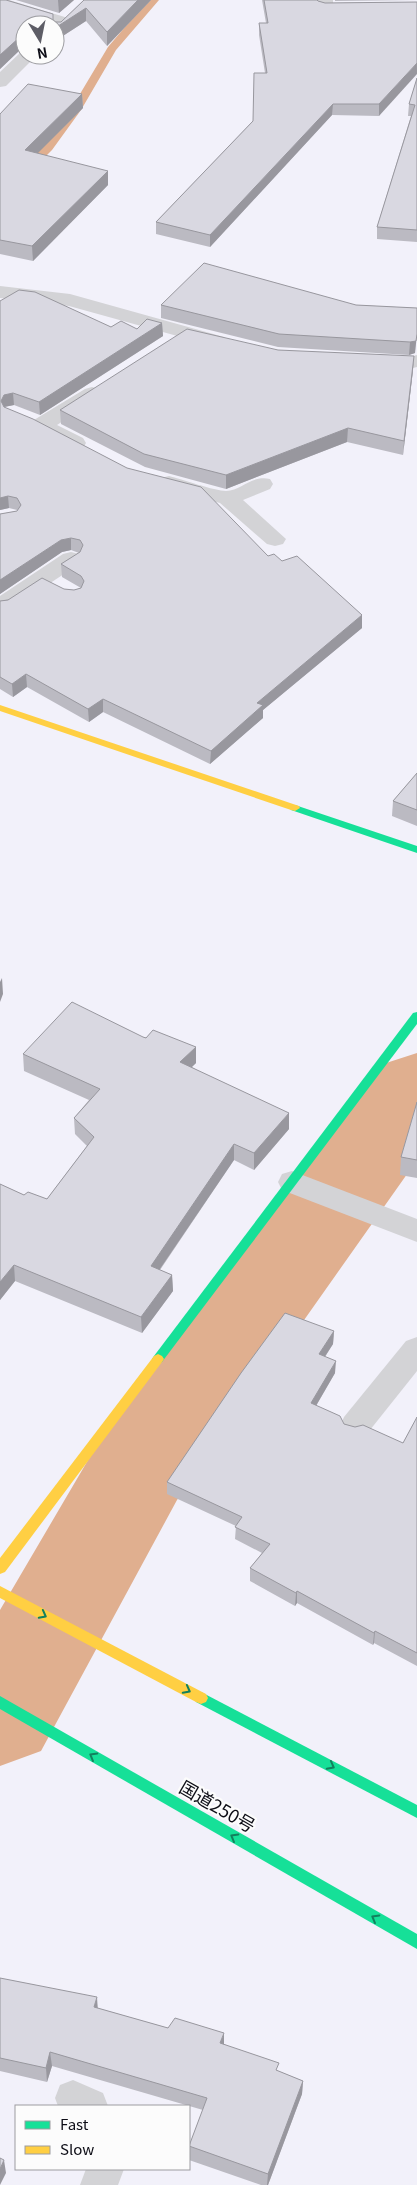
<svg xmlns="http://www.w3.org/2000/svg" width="417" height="2185" viewBox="0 0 417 2185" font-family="Georgia,'Noto Sans JP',serif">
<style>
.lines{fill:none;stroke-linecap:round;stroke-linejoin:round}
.stream{fill:#e0af8f;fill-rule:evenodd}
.river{fill:#e0af8f;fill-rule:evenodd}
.street{fill:#d3d3d6;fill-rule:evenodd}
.fast{fill:#16e098;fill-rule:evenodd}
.slow{fill:#ffcf43;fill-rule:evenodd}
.wall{fill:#bbbac2}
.shaded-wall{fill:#98979e}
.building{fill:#d9d8e1;stroke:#98979e}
.oneway{stroke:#12815e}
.labels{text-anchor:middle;stroke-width:4.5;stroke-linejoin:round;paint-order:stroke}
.near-street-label{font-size:18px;fill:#0d0d16;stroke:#fcfcfc}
</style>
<rect width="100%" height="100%" fill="#f2f1fa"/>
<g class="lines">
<!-- stream -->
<polygon class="stream" points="148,0 159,0 116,50 81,110 52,150 4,198 0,199 0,190 44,146 71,109 108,47"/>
<!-- river -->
<polygon class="river" points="417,1053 417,1160 177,1500 41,1751 0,1766 0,1610 101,1438 383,1064"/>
<!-- street -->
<g class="street">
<polygon points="0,0 9,0 68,18 71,22 68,26 62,27 0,9"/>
<polygon points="315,0 333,0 333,3 417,2 417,12 325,13 319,12"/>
<polygon points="25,50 25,55 37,55 6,86 0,87 0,72 22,51"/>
<polygon points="0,286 70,294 224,337 227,341 224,345 217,347 69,306 0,298"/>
<polygon points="376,355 409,357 417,355 417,367 409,369 369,365 366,361 369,357"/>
<path d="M92,387L99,389L103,393L99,397L57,425L83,438L86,443L83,448C66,452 49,437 34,430L31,425L34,420L85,389Z"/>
<path d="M169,476C181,479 215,491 226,491C242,490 251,475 270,479L273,484L270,489L243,500L286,539L283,544L275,546L267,544L220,503L161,488L158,483L161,478Z"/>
<polygon points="71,552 79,554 82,559 79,564 8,611 0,613 0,596 63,554"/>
<polygon points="292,1171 417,1219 417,1242 282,1190 278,1182 282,1174"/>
<polygon points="417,1337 417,1371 366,1435 355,1438 344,1435 340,1426 344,1417 406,1341"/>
<polygon points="73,2080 103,2093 108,2106 58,2106 55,2098 60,2085"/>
<polygon points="86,2169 124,2169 118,2185 80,2185"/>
</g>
<!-- fast -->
<g class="fast">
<polygon points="295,805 417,846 417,853 291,810 290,808"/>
<polygon points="417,1012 417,1024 162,1362 158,1364 154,1362 152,1359 154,1356 413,1013"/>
<polygon points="201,1692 417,1805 417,1818 196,1702 194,1698 196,1694"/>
<polygon points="0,1696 417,1934 417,1949 0,1709"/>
</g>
<!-- slow -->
<g class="slow">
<polygon points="0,705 299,806 300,808 295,811 291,810 0,711"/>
<polygon points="158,1354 162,1356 164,1359 162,1362 5,1572 0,1574 0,1558 154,1356"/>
<polygon points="0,1586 206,1694 208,1698 206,1702 201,1704 196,1702 0,1598"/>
</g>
</g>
<!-- wall -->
<g class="wall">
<polygon points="0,0 53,22 61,22 84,0 151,0 107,46 86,21 55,41 55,25 25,25 21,49 0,69"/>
<polygon points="16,0 74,0 59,13"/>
<polygon points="262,0 317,0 318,1 325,3 417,2 379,116 332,115 210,247 156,234 156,222 253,121 265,73 259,35 259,23 266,23"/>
<polygon points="335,0 417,0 335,1"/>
<polygon points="417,78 417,242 377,239 377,227 411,116 408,116 409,104"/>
<polygon points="82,94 83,108 37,153 108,185 33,261 0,254 0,114"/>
<polygon points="0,301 111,327 137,329 162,323 163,336 40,415 14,405 4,407 268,556 282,561 362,615 362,628 263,710 263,718 210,764 103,712 89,722 27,687 13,697 0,689 0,601 64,589 74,590 81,588 62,577 61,564 79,553 71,550 62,552 0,594 0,514 17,511 17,510 9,508 0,510"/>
<polygon points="161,305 356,305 417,308 415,353 409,355 278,347 161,318"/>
<polygon points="278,350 413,370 403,455 347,442 226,489 145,467 61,424 60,410"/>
<polygon points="417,773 417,826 392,816 393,801"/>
<polygon points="143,1037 196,1047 196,1063 192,1067 289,1129 254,1170 234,1160 160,1270 172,1275 173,1291 142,1333 15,1281 0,1300 0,1184 24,1195 47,1199 87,1146 75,1134 74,1118 89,1100 24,1071 23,1054"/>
<polygon points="417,1102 417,1178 400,1175 401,1157"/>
<polygon points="334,1331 333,1344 325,1357 335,1373 316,1406 344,1424 403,1443 417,1417 417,1666 374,1643 373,1645 297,1603 295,1606 250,1581 250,1568 262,1553 235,1539 236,1526 167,1494 167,1482"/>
<polygon points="0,1978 97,2008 224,2044 278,2071 303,2081 302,2094 268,2185 261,2185 189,2160 189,2146 203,2110 52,2066 47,2082 0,2071"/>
</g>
<!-- shaded-wall -->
<g class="shaded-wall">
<polygon points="58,0 74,0 59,13"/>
<polygon points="138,0 151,0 107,46 107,32"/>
<polygon points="86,8 86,21 55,41 55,28"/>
<polygon points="25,35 25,49 21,49 0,69 0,55 21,36"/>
<polygon points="417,63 417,74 379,116 379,104"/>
<polygon points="82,94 83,108 26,165 25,150"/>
<polygon points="333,104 332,115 210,247 210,235"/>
<polygon points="108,171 108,185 33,261 32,246"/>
<polygon points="162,323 163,336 40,415 39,402"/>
<polygon points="417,334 415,353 409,355 410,342"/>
<polygon points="414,356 413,370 403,455 404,441"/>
<polygon points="13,393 14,405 4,407 1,401 4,395"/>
<polygon points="348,428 347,442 226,489 226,475"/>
<polygon points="8,496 9,508 0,510 0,498"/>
<polygon points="71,538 71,550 62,552 0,594 0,580 61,540"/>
<polygon points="362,615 362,628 263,710 263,718 210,764 211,751 257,703"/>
<polygon points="26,674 27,687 13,697 12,684"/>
<polygon points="103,699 103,712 89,722 88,709"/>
<polygon points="2,978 3,994 0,1002 0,982"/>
<polygon points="196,1047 196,1063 180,1078 180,1062"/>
<polygon points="289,1113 289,1129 254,1170 254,1153"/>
<polygon points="234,1144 234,1160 151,1282 151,1266"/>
<polygon points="14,1265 15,1281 0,1300 0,1282"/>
<polygon points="172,1275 173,1291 142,1333 141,1317"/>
<polygon points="334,1331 333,1344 318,1367 319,1354"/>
<polygon points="336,1361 335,1373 310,1416 311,1403"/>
<polygon points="297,1591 297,1603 295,1606 296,1593"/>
<polygon points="375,1631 374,1643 373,1645 374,1633"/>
<polygon points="97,1997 98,2012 94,2007"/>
<polygon points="224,2033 224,2047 220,2043"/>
<polygon points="50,2052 52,2066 47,2082 46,2068"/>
<polygon points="303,2081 302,2094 268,2185 267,2185 268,2174"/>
<polygon points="4,2160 6,2173 0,2185 0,2169"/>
</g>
<!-- building -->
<g class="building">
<polygon points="0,0 6,0 53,14 53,22 61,22 84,0 138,0 107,32 86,8 55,28 55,25 25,25 25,35 21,36 0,55"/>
<polygon points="264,0 317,0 318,1 325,3 417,2 417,63 379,104 333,104 210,235 156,222 253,121 254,73 267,73 259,23 268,23"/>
<polygon points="417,78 417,230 377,227 415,105 409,104"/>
<polygon points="28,84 82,94 25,150 108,171 32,246 0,240 0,114"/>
<polygon points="204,263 356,305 417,308 417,334 416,341 410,342 279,334 161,305"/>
<polygon points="19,290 35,292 111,327 121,321 137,329 147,319 162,323 39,402 13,393 4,395 1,401 4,407 33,419 127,468 201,487 268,556 274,554 282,561 297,556 362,615 257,703 263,705 211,751 103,699 88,709 26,674 12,684 0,677 0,601 8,600 42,578 64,589 74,590 81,588 84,581 81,576 61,564 80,552 83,545 80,540 71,538 61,540 0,580 0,514 17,511 21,505 17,498 8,496 0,498 0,301"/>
<polygon points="187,329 278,350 414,356 404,441 348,428 226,475 144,454 60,410"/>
<polygon points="417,773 417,810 393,801"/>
<polygon points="72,1002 143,1037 146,1038 153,1030 196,1047 180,1062 289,1113 254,1153 234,1144 151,1266 172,1275 141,1317 14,1265 0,1282 0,1184 24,1195 28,1192 47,1199 94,1137 74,1118 100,1089 23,1054"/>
<polygon points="417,1102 417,1160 401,1157"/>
<polygon points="285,1313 334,1331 319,1354 336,1361 311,1403 340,1416 344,1424 355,1427 363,1425 403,1443 417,1417 417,1653 375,1631 374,1633 297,1591 296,1593 250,1568 270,1544 235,1527 242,1517 167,1482 241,1373"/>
<polygon points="0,1978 97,1997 94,2007 168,2028 175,2018 224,2033 220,2043 279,2063 276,2070 303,2081 268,2174 189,2146 207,2098 50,2052 46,2068 0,2058"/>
<polygon points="0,2158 4,2160 0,2169"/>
</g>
<!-- one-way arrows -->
<defs><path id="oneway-chevron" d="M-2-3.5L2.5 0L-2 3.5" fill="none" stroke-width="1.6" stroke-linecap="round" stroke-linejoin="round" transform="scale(1.25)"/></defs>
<g class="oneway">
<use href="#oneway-chevron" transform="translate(43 1615) rotate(28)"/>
<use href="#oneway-chevron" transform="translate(187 1690) rotate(28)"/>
<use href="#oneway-chevron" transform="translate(93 1756) rotate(-150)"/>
<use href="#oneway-chevron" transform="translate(331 1766) rotate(28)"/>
<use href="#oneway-chevron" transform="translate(234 1837) rotate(-150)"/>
<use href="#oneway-chevron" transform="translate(375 1918) rotate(-150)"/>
</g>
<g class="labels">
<!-- near-street labels -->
<g class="near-street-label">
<text transform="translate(217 1807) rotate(30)" y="6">国道250号</text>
</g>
</g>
<!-- legend -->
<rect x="15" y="2105" width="175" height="65" fill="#fcfcfc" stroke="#9c9ca0"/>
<rect x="25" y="2121" width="25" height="8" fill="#16e098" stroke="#9c9ca0"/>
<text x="60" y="2130" font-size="15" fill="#0d0d16">Fast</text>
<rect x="25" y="2146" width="25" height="8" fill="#ffcf43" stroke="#9c9ca0"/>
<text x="60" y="2155" font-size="15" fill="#0d0d16">Slow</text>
<!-- north arrow -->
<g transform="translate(40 40) rotate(170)"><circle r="24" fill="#fcfcfc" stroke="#9c9ca0"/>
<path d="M0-4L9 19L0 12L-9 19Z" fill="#5d5d66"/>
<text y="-8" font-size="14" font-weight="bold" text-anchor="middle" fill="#0d0d16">N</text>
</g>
</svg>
